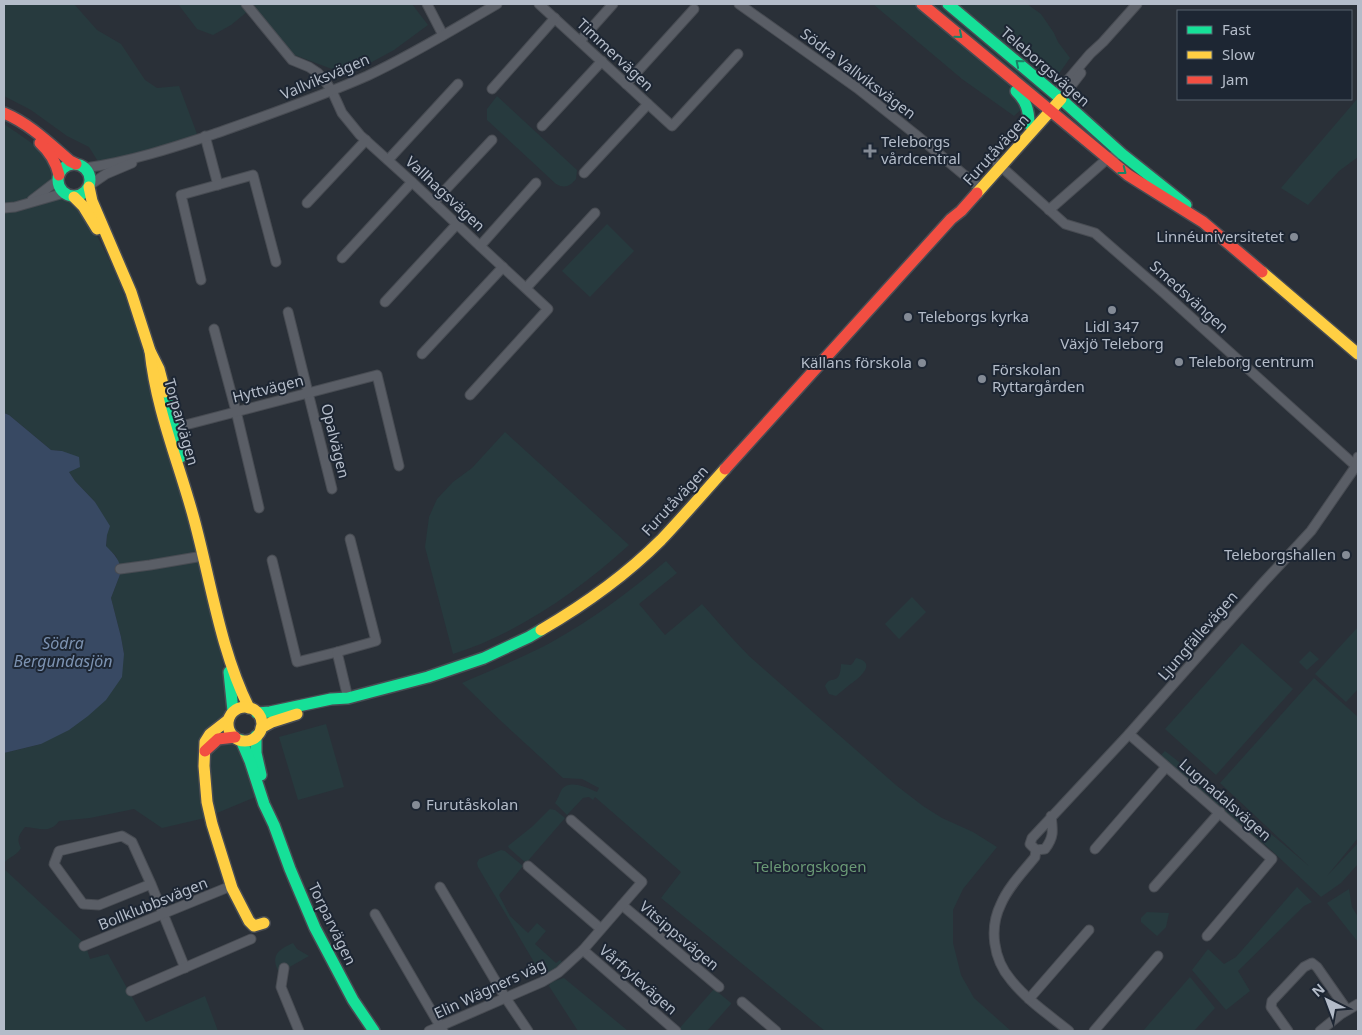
<svg xmlns="http://www.w3.org/2000/svg" width="1362" height="1035" viewBox="0 0 1362 1035" font-family="'Noto Sans',sans-serif">
<style>
.green{fill:#273a3e}
.water{fill:#384963}
.lines{fill:none;stroke-linecap:round;stroke-linejoin:round}
.street-casing{stroke:#484c53;stroke-width:11}
.fast-casing{stroke:#484c53;stroke-width:14}
.slow-casing{stroke:#484c53;stroke-width:14}
.jam-casing{stroke:#484c53;stroke-width:14}
.street{stroke:#5a5e66;stroke-width:9}
.fast{stroke:#16e098;stroke-width:11}
.slow{stroke:#ffcf43;stroke-width:11}
.jam{stroke:#f24e42;stroke-width:11}
.oneway{stroke:#1a8366}
.poi-dot{fill:#848b96;stroke:#1d2633;stroke-width:2}
.labels{text-anchor:middle;stroke-width:4;stroke-linejoin:round;paint-order:stroke}
.street-label{font-size:15px;fill:#b4bcc9;stroke:#1d2633}
.poi-label{font-size:15px;fill:#b4bcc9;stroke:#1d2633;text-anchor:start}
.park-label{font-size:15px;fill:#6b9a76;stroke:#1d2633}
.water-label{font-size:16px;font-style:italic;fill:#7c92b1;stroke:#1d2633}
</style>
<rect width="100%" height="100%" fill="#2a3038"/>
<!-- green -->
<g class="green">
<path d="M4,4H74L97,30L121,44L145,80L157,88L179,86L197,134C165,146 132,156 99,163L89,147L67,136L31,110L4,96Z"/>
<polygon points="178,4 412,4 428,25 394,50 348,75 292,54 253,7 231,25 213,35 197,29"/>
<polygon points="873,4 1027,4 1041,14 1054,33 1058,42 1070,58 1058,75 1014,116 962,79"/>
<path d="M497,96L577,170L576,179C570,186 565,189 556,184L487,120V109Z"/>
<polygon points="1358,98 1358,157 1339,171 1308,205 1281,188"/>
<path d="M4,124C18,134 50,152 54,169C56,176 53,184 58,191C62,197 67,197 73,201C77,203 81,208 83,212C126,280 146,358 166,435C184,502 200,570 217,637L225,672L230,707L226,718L225,725L226,732L239,745L258,796L205,818L162,828L134,809L90,818L59,821C50,834 39,828 25,827C19,835 16,839 21,848C16,857 7,857 4,864V753L41,744L124,654L121,637L111,598L121,572L116,556L106,547L107,535L95,502L75,481L69,472L62,451L51,450L9,415L4,413Z"/>
<polygon points="607,224 634,251 590,297 562,271"/>
<path d="M505,432L629,545C578,591 519,633 453,654L425,547L429,517L437,499L453,482L472,468Z"/>
<path d="M666,561L677,573L639,604L665,635L702,604L732,638L749,656L897,786L923,806L942,818L973,832L997,847L963,889L953,910V943L961,975L974,998L1011,1031H825L661,898L681,872L595,797L593,800L589,797L583,798L567,815L555,803C558,799 560,792 562,789C570,779 588,788 597,792L599,788L582,779L563,778L502,722L462,683C491,670 522,658 550,643C593,619 629,592 666,561Z"/>
<polygon points="912,597 926,612 899,639 885,624"/>
<polygon points="1358,627 1358,689 1346,702 1315,674"/>
<polygon points="1242,643 1293,689 1216,775 1165,729"/>
<polygon points="1310,651 1319,659 1307,670 1299,662"/>
<path d="M856,658C879,663 858,679 848,686C844,689 840,693 836,696L829,694L825,686C829,677 834,682 838,677C840,675 841,667 841,664L851,665L853,663Z"/>
<polygon points="1314,678 1358,717 1358,838 1327,876 1357,844 1358,864 1341,883 1321,897 1270,849 1159,757 1165,751 1276,838 1310,867 1220,783"/>
<polygon points="326,724 344,787 298,800 279,737"/>
<polygon points="550,809 555,810 565,818 526,863 509,848 508,846 533,826"/>
<polygon points="501,850 505,851 523,866 499,895 510,916 528,933 537,923 546,931 535,944 556,963 560,960 562,962 562,965 543,977 541,974 478,867 477,863 479,859"/>
<polygon points="4,869 85,944 90,959 108,954 146,1022 205,996 218,1031 4,1031"/>
<polygon points="1297,887 1312,902 1304,906 1238,971 1250,991 1226,1010 1192,970 1208,949 1224,964 1236,957"/>
<polygon points="1349,889 1352,907 1358,917 1358,942 1327,903"/>
<polygon points="1147,912 1169,913 1166,927 1157,936 1141,922 1141,918"/>
<path d="M293,943L297,949L309,956L279,973C270,955 278,950 293,943Z"/>
<polygon points="1190,977 1215,1008 1194,1031 1143,1031"/>
<polygon points="564,978 628,1031 578,1031 549,986 551,982"/>
<polygon points="714,989 731,1003 731,1004 707,1031 680,1031 678,1030"/>
</g>
<!-- water -->
<path class="water" d="M4,413L9,415L51,450L62,451L79,457L80,467L69,472L75,481L95,502L110,526L107,535L106,546C115,555 120,560 121,572L111,598L121,637L124,654L122,677L106,700L88,716L69,730L41,744L4,753Z"/>
<g class="lines">
<!-- street casing -->
<g class="street-casing">
<g id="street">
<polyline points="246,4 292,60 309,67 318,73 325,81 332,91 342,113 360,135 412,182 480,246 548,309 470,395"/>
<polyline points="427,4 443,35"/>
<polyline points="539,4 672,126 738,54"/>
<polyline points="739,4 857,88 915,134 981,189"/>
<polyline points="580,41 613,4"/>
<polyline points="626,84 694,9"/>
<polyline points="492,89 555,18"/>
<polyline points="1056,94 1090,54 1103,42 1137,4"/>
<polyline points="1061,99 1081,73"/>
<polyline points="542,126 602,61"/>
<polyline points="205,136 218,185"/>
<polyline points="388,160 458,84"/>
<polyline points="996,162 1065,224 1095,233 1164,293 1358,468"/>
<path d="M85,168C129,162 172,148 214,134C265,116 317,98 367,76C412,55 454,29 497,4"/>
<polyline points="584,173 648,104"/>
<polyline points="90,185 106,174 132,163"/>
<polyline points="32,200 58,180"/>
<polyline points="434,202 492,140"/>
<polyline points="307,203 366,140"/>
<polyline points="4,208 15,207 64,193"/>
<polyline points="1049,210 1107,159 1113,156 1122,154"/>
<polyline points="480,246 536,183"/>
<polyline points="342,258 412,182"/>
<polyline points="201,280 181,195 253,175 276,262"/>
<polyline points="526,288 595,213"/>
<polyline points="385,302 457,224"/>
<polyline points="288,312 332,489"/>
<polyline points="214,329 236,411 259,508"/>
<polyline points="422,354 503,267"/>
<polyline points="170,429 377,375 399,466"/>
<polyline points="272,560 297,662 337,652 376,641 350,539"/>
<polyline points="120,569 150,565 203,556"/>
<polyline points="337,652 348,698"/>
<polyline points="1129,734 1272,859 1207,936"/>
<path d="M1051,816C1053,831 1054,837 1045,849L1036,850L1030,844L1032,838L1129,734L1262,584L1311,531L1356,466L1358,457"/>
<polyline points="1095,849 1166,767"/>
<path d="M1036,850L1035,857C1023,872 1008,887 1001,904C989,928 993,959 1011,980C1027,1000 1049,1015 1069,1031"/>
<polyline points="528,866 601,929"/>
<polyline points="151,884 99,905 83,904 54,864 59,851 122,836 132,842 151,884 153,889 185,968"/>
<polyline points="440,887 505,997 528,1031"/>
<polyline points="1154,887 1220,812"/>
<polyline points="622,905 719,987"/>
<polyline points="375,914 443,1031"/>
<polyline points="84,946 231,886"/>
<polyline points="583,950 676,1031"/>
<polyline points="284,968 281,987 299,1031"/>
<polyline points="131,991 251,939"/>
<polyline points="1029,999 1089,930"/>
<polyline points="742,1002 776,1031"/>
<polyline points="429,1031 542,982 559,972 583,950 642,882 571,820"/>
<polyline points="1094,1031 1158,956"/>
<polyline points="1288,1031 1271,1007 1272,1001 1304,967 1312,963 1317,967 1347,1010"/>
<polyline points="1320,1031 1341,1014 1358,1004"/>
</g>
</g>
<!-- fast casing -->
<g class="fast-casing">
<g id="fast">
<polyline points="948,4 1061,99 1122,154 1186,205"/>
<path d="M1016,91C1026,101 1029,110 1029,124"/>
<circle cx="74" cy="180" r="16"/>
<polyline points="165,392 181,457"/>
<polyline points="229,672 233,711"/>
<polyline points="257,713 270,712 331,699 348,698 428,677 484,658 529,637 541,630"/>
<polyline points="256,736 256,753 261,775"/>
<polyline points="241,740 250,761 264,804 274,825 290,869 315,928 353,1000 374,1031"/>
</g>
</g>
<!-- slow casing -->
<g class="slow-casing">
<g id="slow">
<polyline points="89,187 92,201 131,292 150,351 159,369 165,392"/>
<polyline points="977,193 1061,99"/>
<polyline points="74,197 83,206 97,229"/>
<polyline points="1262,272 1358,354"/>
<path d="M150,351C156,410 179,463 194,519C211,582 220,649 249,708"/>
<path d="M541,630C584,605 626,575 661,540C683,517 704,492 725,469"/>
<circle cx="245" cy="724" r="17"/>
<polyline points="228,720 210,734 205,742 204,766 207,802 212,824 232,888 249,921 254,926 264,923"/>
<polyline points="261,728 272,722 297,714"/>
</g>
</g>
<!-- jam casing -->
<g class="jam-casing">
<g id="jam">
<polyline points="922,4 1128,175 1203,222 1262,272"/>
<path d="M4,113C30,124 49,143 70,161L76,164"/>
<path d="M40,143C50,152 56,162 59,175"/>
<polyline points="725,469 951,219 961,211 977,193"/>
<polyline points="205,751 218,739 235,737"/>
</g>
</g>
<!-- street -->
<use href="#street" class="street"/>
<!-- fast -->
<use href="#fast" class="fast"/>
<!-- slow -->
<use href="#slow" class="slow"/>
<!-- jam -->
<use href="#jam" class="jam"/>
</g>
<!-- one-way arrows -->
<defs><path id="oneway-chevron" d="M-2-3.5L2.5 0L-2 3.5" fill="none" stroke-width="1.6" stroke-linecap="round" stroke-linejoin="round" transform="scale(1.25)"/></defs>
<g class="oneway">
<use href="#oneway-chevron" transform="translate(959 35) rotate(40)"/>
<use href="#oneway-chevron" transform="translate(1019 63) rotate(-140)"/>
<use href="#oneway-chevron" transform="translate(1123 171) rotate(38)"/>
</g>
<!-- markers -->
<g class="poi-dot">
<path d="M867.5 143.5h5v5h5v5h-5v5h-5v-5h-5v-5h5z"/>
<circle cx="1294" cy="237" r="5"/>
<circle cx="1112" cy="310" r="5"/>
<circle cx="908" cy="317" r="5"/>
<circle cx="1179" cy="362" r="5"/>
<circle cx="922" cy="363" r="5"/>
<circle cx="982" cy="379" r="5"/>
<circle cx="1346" cy="555" r="5"/>
<circle cx="416" cy="805" r="5"/>
</g>
<g class="labels">
<!-- street labels -->
<g class="street-label">
<text transform="translate(615 55) rotate(43)" y="5">Timmervägen</text>
<text transform="translate(1045 67) rotate(41)" y="5">Teleborgsvägen</text>
<text transform="translate(858 74) rotate(37)" y="5">Södra Vallviksvägen</text>
<text transform="translate(325 77) rotate(-23)" y="5">Vallviksvägen</text>
<text transform="translate(996 150) rotate(-48)" y="5">Furutåvägen</text>
<text transform="translate(445 194) rotate(43)" y="5">Vallhagsvägen</text>
<text transform="translate(1189 297) rotate(42)" y="5">Smedsvängen</text>
<text transform="translate(268 389) rotate(-14)" y="5">Hyttvägen</text>
<text transform="translate(181 422) rotate(74)" y="5">Torparvägen</text>
<text transform="translate(335 441) rotate(76)" y="5">Opalvägen</text>
<text transform="translate(675 501) rotate(-47)" y="5">Furutåvägen</text>
<text transform="translate(1198 636) rotate(-49)" y="5">Ljungfällevägen</text>
<text transform="translate(1225 800) rotate(41)" y="5">Lugnadalsvägen</text>
<text transform="translate(153 904) rotate(-22)" y="5">Bollklubbsvägen</text>
<text transform="translate(332 924) rotate(64)" y="5">Torparvägen</text>
<text transform="translate(679 936) rotate(40)" y="5">Vitsippsvägen</text>
<text transform="translate(638 980) rotate(41)" y="5">Vårfrylevägen</text>
<text transform="translate(490 989) rotate(-25)" y="5">Elin Wägners väg</text>
</g>
<!-- poi labels -->
<g class="poi-label">
<text x="881" y="147">Teleborgs<tspan x="881" dy="17">vårdcentral</tspan></text>
<text x="1284" y="242" text-anchor="end">Linnéuniversitetet</text>
<text x="918" y="322">Teleborgs kyrka</text>
<text x="1112" y="332" text-anchor="middle">Lidl 347<tspan x="1112" dy="17">Växjö Teleborg</tspan></text>
<text x="1189" y="367">Teleborg centrum</text>
<text x="912" y="368" text-anchor="end">Källans förskola</text>
<text x="992" y="375">Förskolan<tspan x="992" dy="17">Ryttargården</tspan></text>
<text x="1336" y="560" text-anchor="end">Teleborgshallen</text>
<text x="426" y="810">Furutåskolan</text>
</g>
<!-- park labels -->
<g class="park-label">
<text x="810" y="872">Teleborgskogen</text>
</g>
<!-- water labels -->
<g class="water-label">
<text x="63" y="649">Södra<tspan x="63" dy="18">Bergundasjön</tspan></text>
</g>
</g>
<!-- border -->
<rect width="1362" height="1035" fill="none" stroke="#b4bcc9" stroke-width="10"/>
<!-- legend -->
<rect x="1177" y="10" width="175" height="90" fill="#1d2633" stroke="#59626f"/>
<rect x="1187" y="26" width="25" height="8" fill="#16e098" stroke="#59626f"/>
<text x="1222" y="35" font-size="15" fill="#b4bcc9">Fast</text>
<rect x="1187" y="51" width="25" height="8" fill="#ffcf43" stroke="#59626f"/>
<text x="1222" y="60" font-size="15" fill="#b4bcc9">Slow</text>
<rect x="1187" y="76" width="25" height="8" fill="#f24e42" stroke="#59626f"/>
<text x="1222" y="85" font-size="15" fill="#b4bcc9">Jam</text>
<!-- north arrow -->
<g transform="translate(1327 1000) rotate(318)" stroke="#1d2633" stroke-width="4" paint-order="stroke">
<path d="M0-4L9 19L0 12L-9 19Z" fill="#b4bcc9"/>
<text y="-8" font-size="14" font-weight="bold" text-anchor="middle" fill="#b4bcc9">N</text>
</g>
</svg>
